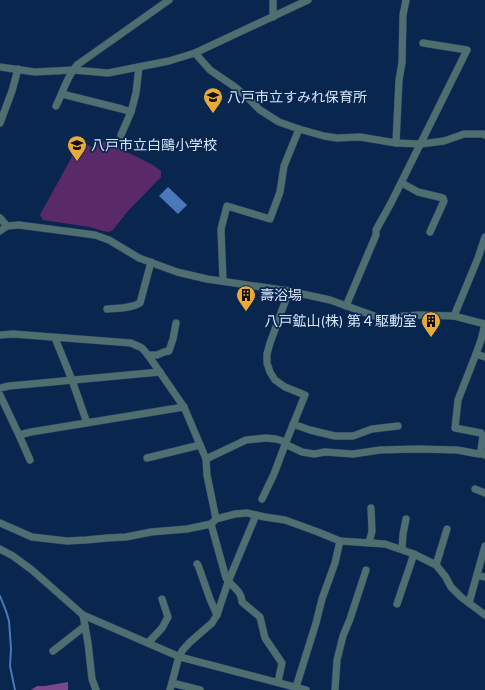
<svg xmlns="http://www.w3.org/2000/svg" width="485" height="690" viewBox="0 0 485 690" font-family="Mulish,'Noto Sans JP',sans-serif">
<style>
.green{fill:#592a67}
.forest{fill:#7b488b}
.water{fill:#4978bb}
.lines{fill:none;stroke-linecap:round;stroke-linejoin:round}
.stream{stroke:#4978bb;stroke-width:2}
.minor-casing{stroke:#264167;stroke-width:8}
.minor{stroke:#4f6e6f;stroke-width:7}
.labels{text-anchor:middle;stroke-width:3.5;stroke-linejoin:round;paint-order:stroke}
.poi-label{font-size:14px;fill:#d7e5fa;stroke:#09264f;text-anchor:start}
</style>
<rect width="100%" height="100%" fill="#09264f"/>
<!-- green -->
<polygon class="green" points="105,141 153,165 161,171 161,177 128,211 112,231 107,232 90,227 43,220 40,215 80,142 92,147"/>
<!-- forest -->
<polygon class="forest" points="68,682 68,690 31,690 37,686 45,686"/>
<!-- water -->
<polygon class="water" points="168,187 187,205 178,214 159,196"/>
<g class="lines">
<!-- stream -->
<polyline class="stream" points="0,596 6,611 9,621 11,649 10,666 15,690"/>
<!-- minor casing -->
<g class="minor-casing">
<g id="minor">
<polyline points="273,17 273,0"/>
<polyline points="195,53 210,70 235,87 248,98 260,110 279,122 299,129 324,136 337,138 360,137 396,143 421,144 444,141 464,134 483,134 485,135"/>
<polyline points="0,67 35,72 73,70 108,73 169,61 195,53 308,0"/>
<polyline points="62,94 122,109 131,112"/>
<path d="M56,106C63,92 67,76 77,65L169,0"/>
<polyline points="0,123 12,91 18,69"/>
<polyline points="121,135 131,112 136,93 139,67"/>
<polyline points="396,143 399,80 402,63 403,15 406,0"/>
<polyline points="402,183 418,192 443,198 444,201 430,232"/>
<polyline points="0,218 7,226"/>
<polyline points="0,231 7,226 19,225 95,235 109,240 139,258 177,272 207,279 289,291 330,300 380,318 418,315 454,316 485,324"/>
<polyline points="223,281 221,229 227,206 270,219 280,192 284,166 299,129"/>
<polyline points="346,306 376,235 376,230 391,203 467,50 423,43"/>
<path d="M107,309C118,308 130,309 140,303L151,262"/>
<polyline points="454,316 478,258 485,237"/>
<polyline points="485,324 481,340 476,354 458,400 455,428 481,433 483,436 481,450 483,454 485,455"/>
<polyline points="0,335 13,334 131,343 142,348 148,355 184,407 206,459 246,440 266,438 276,439 286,442 305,395 285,387 275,380 270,372 267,363 267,354 270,343 289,291"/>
<polyline points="55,338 72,380 87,423"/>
<polyline points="476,354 485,357"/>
<polyline points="148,355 157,355 164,352 169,351 173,339 176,323"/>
<polyline points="0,388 9,386 160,372"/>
<polyline points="0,395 19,435 31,432 184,407"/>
<polyline points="293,424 310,430 335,436 353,436 372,429 398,426"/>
<polyline points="19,435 30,460"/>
<polyline points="285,444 302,452 314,454 325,452 353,454 380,450 417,449 457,450 479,454 483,454"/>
<polyline points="147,458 200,445"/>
<polyline points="206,459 207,475 216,519"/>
<polyline points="475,489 485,493"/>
<polyline points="262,499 274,474 286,442"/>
<polyline points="0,523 32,537 67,541 86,540 107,538 126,537 151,532 187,529 211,524 216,519 235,514 247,513 265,517 285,520 318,532 340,541 385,544 414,554 436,565 445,576 451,587 461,597 485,615"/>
<path d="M211,524L226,578C232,587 242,591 242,602L260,617L265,638L282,663L278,682"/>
<polyline points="369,543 372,531 371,508"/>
<polyline points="0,549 13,556 32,570 83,615 180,657 306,690"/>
<polyline points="402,549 403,534 406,519"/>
<polyline points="197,564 198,565 210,599 217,615"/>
<polyline points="436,565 447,529"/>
<polyline points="477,575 485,577"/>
<polyline points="469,603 485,546"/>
<polyline points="397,604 414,554"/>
<polyline points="83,615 88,643 92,679 96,690"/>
<polyline points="148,643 162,628 168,617 162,599"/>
<polyline points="53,651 85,626"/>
<polyline points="172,683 200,690"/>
<polyline points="296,687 316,623 322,599 335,563 340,541"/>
<polyline points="170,690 178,660 182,651 190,642 212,623 217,615 228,582 256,515"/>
<polyline points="335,690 337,660 343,636 350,619 366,570"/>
</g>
</g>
<!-- minor -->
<use href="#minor" class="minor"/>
</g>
<!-- icons -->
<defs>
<g id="school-pin" transform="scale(1)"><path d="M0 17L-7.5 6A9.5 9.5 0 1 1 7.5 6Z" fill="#eaaa38" stroke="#09264f"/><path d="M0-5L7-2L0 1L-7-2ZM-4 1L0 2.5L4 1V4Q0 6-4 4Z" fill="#111"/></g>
<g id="building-pin" transform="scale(1)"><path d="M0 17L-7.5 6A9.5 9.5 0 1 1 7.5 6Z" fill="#eaaa38" stroke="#09264f"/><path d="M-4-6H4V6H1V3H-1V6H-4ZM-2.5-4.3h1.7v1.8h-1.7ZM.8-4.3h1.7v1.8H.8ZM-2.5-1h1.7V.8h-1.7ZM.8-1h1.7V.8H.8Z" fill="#111"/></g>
</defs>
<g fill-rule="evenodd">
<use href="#school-pin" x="213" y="97"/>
<use href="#school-pin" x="77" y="145"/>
<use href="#building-pin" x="246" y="295"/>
<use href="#building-pin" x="431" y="321"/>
</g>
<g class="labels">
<!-- poi labels -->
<g class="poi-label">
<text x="227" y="102">八戸市立すみれ保育所</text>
<text x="91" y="150">八戸市立白鷗小学校</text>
<text x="260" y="300">壽浴場</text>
<text x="417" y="326" text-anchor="end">八戸鉱山(株) 第４駆動室</text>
</g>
</g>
</svg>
